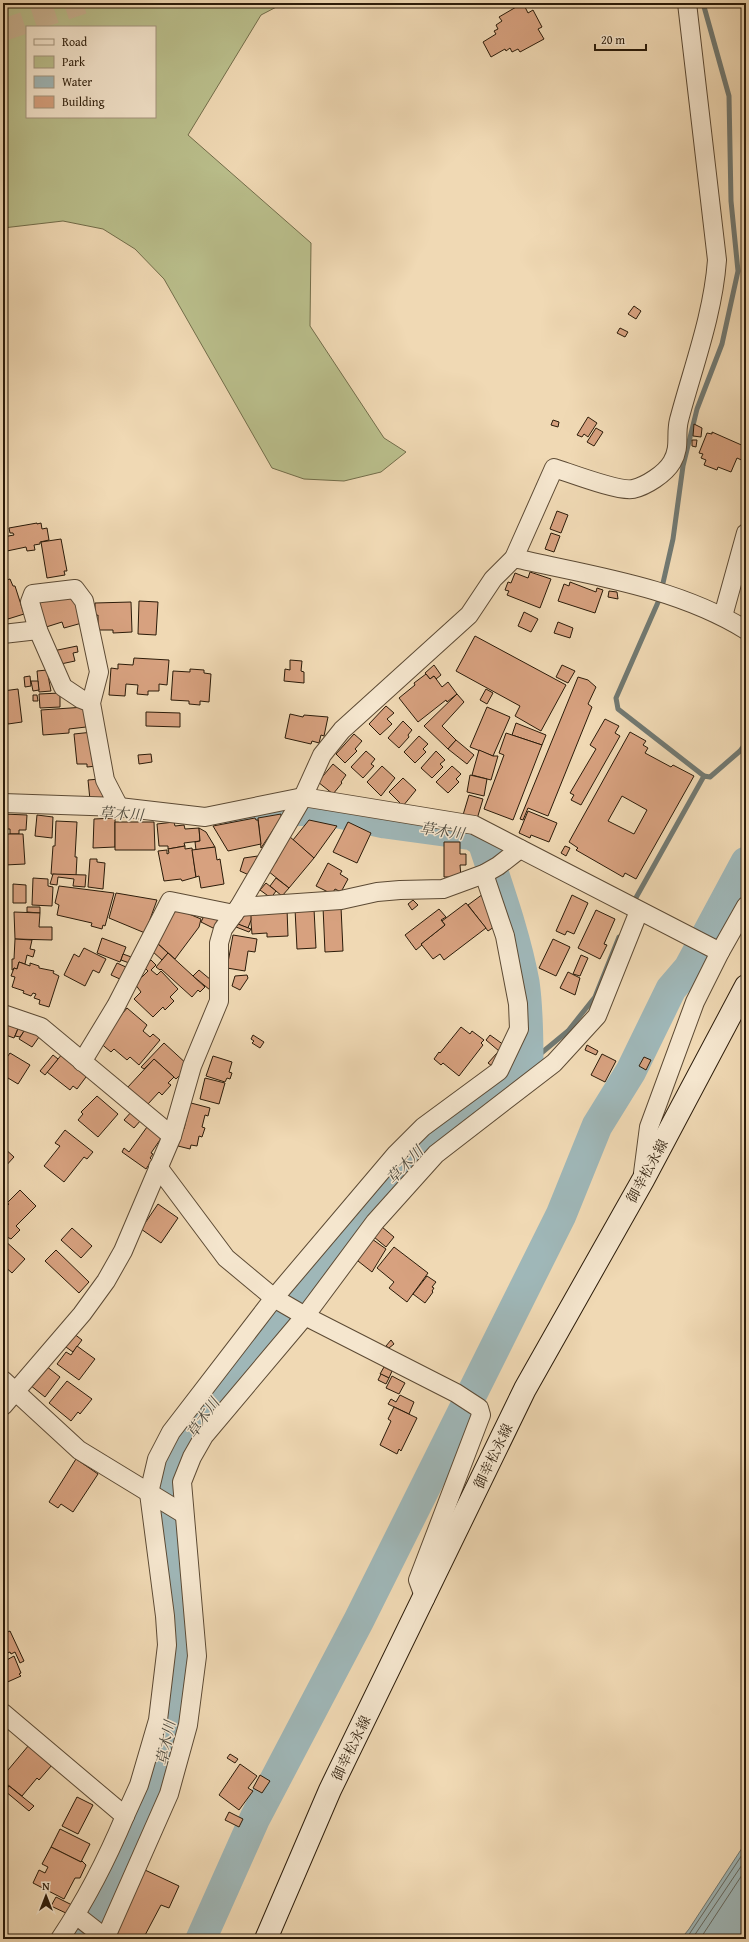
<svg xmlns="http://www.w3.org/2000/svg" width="749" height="1942" viewBox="0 0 749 1942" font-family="'Gentium Book Plus','Noto Serif JP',serif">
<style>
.green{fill:#babf8c;stroke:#726d4a;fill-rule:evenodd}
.water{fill:#9fb7b8;stroke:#717972}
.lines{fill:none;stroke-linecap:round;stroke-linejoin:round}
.shore{stroke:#656960;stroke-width:1}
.stream{stroke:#717972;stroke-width:5}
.river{stroke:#9fb7b8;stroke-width:31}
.building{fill:#d7a17f;stroke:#2b1b09;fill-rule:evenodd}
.motorway-tunnel{stroke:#c9b392;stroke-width:22;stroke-dasharray:22 11;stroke-linecap:butt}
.minor-casing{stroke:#5c4a34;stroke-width:20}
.secondary-casing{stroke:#2b1b09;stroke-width:24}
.minor{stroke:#f5e6ce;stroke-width:18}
.secondary{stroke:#f5e6ce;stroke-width:22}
.labels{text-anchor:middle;stroke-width:3;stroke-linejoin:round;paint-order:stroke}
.street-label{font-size:14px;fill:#2b1b09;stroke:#f5e6ce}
.water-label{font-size:15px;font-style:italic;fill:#4e4a3e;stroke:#f5e6ce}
</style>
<rect width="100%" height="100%" fill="#f0d9b4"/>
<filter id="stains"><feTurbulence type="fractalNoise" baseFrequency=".005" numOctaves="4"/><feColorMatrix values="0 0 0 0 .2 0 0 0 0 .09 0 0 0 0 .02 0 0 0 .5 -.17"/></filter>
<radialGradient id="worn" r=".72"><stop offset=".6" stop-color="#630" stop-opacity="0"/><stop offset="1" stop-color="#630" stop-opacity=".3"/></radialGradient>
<!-- green -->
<path class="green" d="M3,3H284L261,15L188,135L311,243L310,326L384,438L406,452L381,472L344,481L304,479L272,468L164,279L135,249L103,229L63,221L3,228ZM27,27H155V117H27Z"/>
<!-- water -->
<polygon class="water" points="746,1842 746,1939 681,1939 689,1929"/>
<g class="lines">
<!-- shore -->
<g class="shore">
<polyline points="686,1939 746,1849"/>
<polyline points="692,1939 746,1859"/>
<polyline points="700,1939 746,1869"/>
</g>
<!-- stream -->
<g class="stream">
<polyline points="663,583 673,539 683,466 697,409 722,344 738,271 731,201 729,96 703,3"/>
<polyline points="659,600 616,698 618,709 704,776"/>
<polyline points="633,903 704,776 710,777 740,751 746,743"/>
<polyline points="528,1064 568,1031 595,997 619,937"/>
</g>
<!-- river -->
<g class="river">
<path d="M83,1939L122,1873L164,1761L175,1708L182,1649L169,1486L177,1458L196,1424L362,1211L419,1150L528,1064C528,1037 528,1009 524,982C515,934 498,888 483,842L473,835L385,823L326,810L276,811L238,817"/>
<polyline points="201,1939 255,1818 359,1620 561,1215 597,1126 631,1071 671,989 689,968 746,862"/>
</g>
</g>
<!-- building -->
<g class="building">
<polygon points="523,3 528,13 533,10 542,27 538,29 544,39 520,52 518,49 512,52 510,48 506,51 505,49 491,57 483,42 496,34 494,31 498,29 496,25 502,21 499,17"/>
<polygon points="634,306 641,311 636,319 628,314"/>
<polygon points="620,328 628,332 625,337 617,333"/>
<polygon points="588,417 597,423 588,437 584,434 582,437 577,435"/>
<polygon points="553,420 559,422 558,427 551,425"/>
<polygon points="694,424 702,428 701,437 693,436"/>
<polygon points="596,428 603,432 594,446 587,442"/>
<polygon points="712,432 746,447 746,462 737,458 731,472 718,467 717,470 704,465 706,460 701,458 703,454 699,453 707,433 712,434"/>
<polygon points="692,440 697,440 696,447 692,446"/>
<polygon points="557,511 568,515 561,533 550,529"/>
<polygon points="37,523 37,524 41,523 42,529 47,528 49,540 40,542 40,544 34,545 35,550 27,551 26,547 7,551 6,547 3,547 3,537 14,535 13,533 10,533 9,528"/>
<polygon points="551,533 560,536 554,552 545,549"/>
<polygon points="61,539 67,571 64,571 65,575 47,578 41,542"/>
<polygon points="530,572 551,579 540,608 507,595 509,591 505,590 508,582 511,583 515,573 528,578"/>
<polygon points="10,579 13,586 15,586 24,614 8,619 3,604 3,581"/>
<polygon points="570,582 596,592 597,588 603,590 595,613 558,601 564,584 569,586"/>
<polygon points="609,591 617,592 618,599 608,597"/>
<polygon points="73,592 82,623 64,628 62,622 43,628 35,600"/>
<polygon points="139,601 158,602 156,635 138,634"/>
<polygon points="131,602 132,632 113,633 113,630 98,630 98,615 95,616 95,603"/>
<polygon points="524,612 538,619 531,632 518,626"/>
<polygon points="558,622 573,628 570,638 554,633"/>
<polygon points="475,636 566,685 541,731 515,716 520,706 456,671"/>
<polygon points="77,646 78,652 73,653 75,661 56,665 53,651"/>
<polygon points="134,658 169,660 167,685 159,684 159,691 148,691 148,695 137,694 138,685 126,684 125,696 109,695 111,668 118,669 118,664 133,665"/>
<polygon points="290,660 302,661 301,671 304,672 304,683 284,681 285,669 290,670"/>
<polygon points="434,665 441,675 436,679 434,676 430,679 425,673"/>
<polygon points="562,665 575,671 568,683 556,677"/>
<polygon points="190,669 204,670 204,673 211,674 209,702 200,701 200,705 189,704 189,701 171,700 173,671 190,672"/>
<polygon points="47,670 51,691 39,692 37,671"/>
<polygon points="426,674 430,679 434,676 442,687 448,682 457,694 447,702 446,700 418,722 399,698 415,685 414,683"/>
<polygon points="30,676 31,686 25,687 24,677"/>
<polygon points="578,677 588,680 596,687 588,704 592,707 548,816 528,808 523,820 520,819"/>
<polygon points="31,681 38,681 39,690 33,691"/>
<polygon points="18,689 22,722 8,724 7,720 3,721 3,691"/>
<polygon points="486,689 493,693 487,704 480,700"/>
<polygon points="60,693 60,707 40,708 39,694"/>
<polygon points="457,694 464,702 442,726 456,740 448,749 424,726"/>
<polygon points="33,695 37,695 38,701 33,701"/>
<polygon points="386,706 394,713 387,719 392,724 380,735 369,724"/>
<polygon points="85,707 86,727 69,729 69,733 43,735 41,710"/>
<polygon points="487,707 510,717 493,756 470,747"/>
<polygon points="146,712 180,713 180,727 146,726"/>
<polygon points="290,714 303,717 304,715 328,717 324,736 321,735 319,743 312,741 311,744 285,738"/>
<polygon points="605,719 619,726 615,733 620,736 581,805 571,800 574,795 570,793 596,749 590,745"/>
<polygon points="403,721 412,730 408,735 409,737 399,748 388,738"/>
<polygon points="516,723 546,735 542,745 512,735"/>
<polygon points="93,732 97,766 87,767 87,764 77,764 74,734"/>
<path d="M630,732L646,741L643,745L648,748L645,753L671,767L673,765L694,776L636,879L625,873L623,877L576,850L578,848L569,842ZM622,796L647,810L634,834L608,821Z"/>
<polygon points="506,733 542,745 513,820 484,809 504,755 499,753"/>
<polygon points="354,734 362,741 355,749 357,751 345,763 336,754"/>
<polygon points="419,736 428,744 423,749 426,752 415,763 404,752"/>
<polygon points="456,740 474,755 467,764 448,749"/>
<polygon points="479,750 493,756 498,756 491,780 472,775"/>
<polygon points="366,751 375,759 371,764 374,766 363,778 351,767"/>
<polygon points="436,751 445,760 440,764 443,767 432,778 421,768"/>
<polygon points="151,754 152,762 139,764 138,755"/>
<polygon points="333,764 346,775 341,782 342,783 333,794 318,782"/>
<polygon points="382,766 395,778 381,796 367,782"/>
<polygon points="452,766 461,774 456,779 459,782 448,793 436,782"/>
<polygon points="470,775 487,779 484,796 467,792"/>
<polygon points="403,778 416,790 403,806 389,792"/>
<polygon points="100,779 103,798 90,800 88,780"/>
<polygon points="469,795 483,799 477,819 463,815"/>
<polygon points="528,811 557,823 549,842 531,835 530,838 519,833"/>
<polygon points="3,814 27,815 26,830 19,830 19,834 10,834 10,829 3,829"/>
<polygon points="281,814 281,818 261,848 258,818"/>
<polygon points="37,815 53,817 52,838 35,836"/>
<polygon points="115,818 115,847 93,848 94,819"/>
<polygon points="255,818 256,820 258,820 261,844 228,851 213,826"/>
<polygon points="309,820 337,826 314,858 293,840"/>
<polygon points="56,821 77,822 75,857 77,857 76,876 51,874 53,846 55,846"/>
<polygon points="115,822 154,822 155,850 115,850"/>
<polygon points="174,822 175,826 184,825 185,829 199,828 200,841 184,843 185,846 168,849 168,846 159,846 157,824"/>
<polygon points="348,822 371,833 357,863 333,852"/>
<polygon points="199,828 206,832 215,847 196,850 195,842 200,841"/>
<polygon points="3,834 23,834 25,864 5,865 5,861 3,861"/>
<polygon points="289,836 314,858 289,888 268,871 277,861 276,859"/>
<polygon points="444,842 460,842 460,854 466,854 466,865 460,865 461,877 444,877"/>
<polygon points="185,846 185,849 192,848 196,877 182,881 181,879 164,881 158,851 167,850 167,854 169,853 168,849"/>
<polygon points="565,846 570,848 566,856 561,853"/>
<polygon points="215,847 217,860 220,859 224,884 201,888 199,876 196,877 192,850"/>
<polygon points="258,856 249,875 240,871 244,858"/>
<polygon points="90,859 97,859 97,862 105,863 103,889 88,887"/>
<polygon points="328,863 342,871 340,874 348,879 341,892 335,889 332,894 316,886"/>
<polygon points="53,874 86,875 85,887 73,886 74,879 58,877 57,885 50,884"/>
<polygon points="33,878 48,879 48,886 53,887 52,906 32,905"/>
<polygon points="276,878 289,888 282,896 270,886"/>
<polygon points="266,883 276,891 271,898 260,890"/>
<polygon points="13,884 26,885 26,903 13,903"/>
<polygon points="59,886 114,893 105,926 103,925 102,929 91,926 92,923 57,915 59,905 55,903"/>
<polygon points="116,893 157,900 145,933 109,918"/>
<polygon points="483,894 494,927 488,931 468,905"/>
<polygon points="572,895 588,903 574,934 567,931 565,935 556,931"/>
<polygon points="413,900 418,905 412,910 408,904"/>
<polygon points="466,903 486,928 444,960 440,954 433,959 421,944 445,925 442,921"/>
<polygon points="27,907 40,907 40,913 27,912"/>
<polygon points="323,907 341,907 343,951 325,952"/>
<polygon points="177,909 201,919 199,927 175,959 156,942 172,910"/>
<polygon points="287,909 288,936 267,937 267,933 252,934 250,911"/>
<polygon points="295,909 314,909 316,948 297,949"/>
<polygon points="439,909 446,917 441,920 445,925 421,944 422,945 416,950 405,935"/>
<polygon points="596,910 615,919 604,944 607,945 600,959 578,948"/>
<polygon points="242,911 251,914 251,920 248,928 237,924"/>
<polygon points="14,912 40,913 39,927 52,927 52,940 15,939"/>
<polygon points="204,913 219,921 215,929 201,922 203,918 197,915"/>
<polygon points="238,924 251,929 249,932 236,927"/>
<polygon points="233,935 257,939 255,952 248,951 245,971 227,968"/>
<polygon points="102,938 126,947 120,962 97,953"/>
<polygon points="15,939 32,940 30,949 35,950 33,957 27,955 25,964 19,962 17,969 14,968 13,970 12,970 12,959 14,959"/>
<polygon points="553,939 570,947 556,976 539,968"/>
<polygon points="158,944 168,953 162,960 152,951"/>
<polygon points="84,948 106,959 99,973 93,970 85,986 64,975 74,954 79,957"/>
<polygon points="168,953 205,987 200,992 198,990 192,997 161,969 160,970 156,967"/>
<polygon points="123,954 134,958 132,964 121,960"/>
<polygon points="581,955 588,958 580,976 573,974"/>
<polygon points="151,960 156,965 151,970 157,975 161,971 178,989 170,997 174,1001 165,1010 163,1007 153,1017 134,999 141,992 135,984 148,971 144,967"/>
<polygon points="19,962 30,966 30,963 39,966 39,968 54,971 53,973 59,976 49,1007 39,1004 40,1000 34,998 36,994 33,993 31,996 23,993 24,991 12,987 15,977 11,976 14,968 17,969"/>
<polygon points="117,963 128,968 122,980 111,975"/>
<polygon points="199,970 211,980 210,990 193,976"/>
<polygon points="568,972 580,978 575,995 560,988"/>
<polygon points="247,975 248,978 240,990 232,986 235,976"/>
<polygon points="127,1008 147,1025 143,1031 150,1037 153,1034 160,1040 139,1065 130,1057 127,1060 114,1049 111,1052 99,1042"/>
<polygon points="3,1018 20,1024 14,1038 3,1034"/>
<polygon points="20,1024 27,1027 20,1037 15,1036"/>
<polygon points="461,1027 470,1034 472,1031 484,1040 481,1043 483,1045 459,1076 443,1063 441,1065 434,1059 439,1052 440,1053"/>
<polygon points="26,1028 39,1037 32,1047 19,1039"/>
<polygon points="253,1035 264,1042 260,1048 252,1043 254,1041 251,1039"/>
<polygon points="490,1035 504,1045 499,1051 486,1040"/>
<polygon points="164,1043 189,1066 176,1079 154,1059 144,1069 141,1067"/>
<polygon points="587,1045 598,1051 596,1055 585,1050"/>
<polygon points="10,1053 30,1065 18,1084 3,1075 3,1063"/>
<polygon points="63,1053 89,1073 77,1089 73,1086 70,1090 47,1072"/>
<polygon points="497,1053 501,1056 492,1066 488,1063"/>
<polygon points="602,1054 616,1061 605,1082 591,1075"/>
<polygon points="53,1055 58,1059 45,1075 40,1071"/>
<polygon points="213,1056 232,1062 229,1072 232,1073 230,1079 227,1078 225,1082 206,1076"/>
<polygon points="644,1057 651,1060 646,1070 639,1066"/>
<polygon points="154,1059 174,1077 168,1083 171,1085 162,1095 159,1092 148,1104 127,1088"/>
<polygon points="205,1078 225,1083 219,1104 200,1099"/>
<polygon points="97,1096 118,1114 98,1137 78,1120 83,1114 81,1112"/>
<polygon points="191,1103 210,1108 208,1116 205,1115 202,1127 205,1128 202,1137 199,1136 197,1146 191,1145 190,1149 178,1146 182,1128 184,1129 187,1116 185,1116 188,1105 190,1105"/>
<polygon points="132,1111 141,1120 134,1128 124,1120"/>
<polygon points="147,1127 162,1137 151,1153 153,1154 150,1158 152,1160 146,1169 122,1152 124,1148 129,1152"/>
<polygon points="65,1130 93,1152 87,1159 84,1157 64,1182 44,1166 60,1146 55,1143"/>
<polygon points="3,1147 14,1157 3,1169"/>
<polygon points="20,1190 36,1206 16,1226 20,1230 11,1239 3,1235 3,1210 9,1204 7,1203"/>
<polygon points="158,1204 178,1218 161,1243 141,1229"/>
<polygon points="382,1227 394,1237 386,1247 374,1237"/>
<polygon points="72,1228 92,1246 81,1258 61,1240"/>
<polygon points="3,1239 25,1259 12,1273 3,1265"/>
<polygon points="372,1239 386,1249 372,1272 358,1261 358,1258"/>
<polygon points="394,1247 428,1273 407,1302 389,1288 394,1282 377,1268"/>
<polygon points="56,1250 89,1282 79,1293 45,1261"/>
<polygon points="427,1276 436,1282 432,1287 434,1288 432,1291 433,1292 425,1303 413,1294"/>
<polygon points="73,1333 82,1340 73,1352 63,1345"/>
<polygon points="391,1340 394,1344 389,1348 386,1346"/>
<polygon points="77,1346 95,1359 79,1380 57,1364 66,1352 71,1355"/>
<polygon points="46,1366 60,1377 45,1397 30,1385"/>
<polygon points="384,1367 392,1371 389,1378 380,1374"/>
<polygon points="381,1374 389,1378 386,1384 378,1380"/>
<polygon points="392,1376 405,1383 399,1394 386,1388"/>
<polygon points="67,1381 92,1399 80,1414 78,1412 71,1421 49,1403"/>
<polygon points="400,1395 414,1402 409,1414 388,1404 391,1399 396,1402"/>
<polygon points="394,1407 417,1418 401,1451 399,1449 397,1454 380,1445 391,1421 388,1419"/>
<polygon points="76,1459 98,1474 73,1512 61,1504 58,1508 49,1502"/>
<polygon points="10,1631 24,1661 20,1663 15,1652 11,1654 10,1652 3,1655 3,1634"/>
<polygon points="14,1656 21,1673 19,1674 21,1676 3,1684 3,1662"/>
<polygon points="29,1745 52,1765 39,1780 37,1778 22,1796 3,1781 3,1776"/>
<polygon points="230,1754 238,1759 235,1763 227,1758"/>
<polygon points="240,1764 257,1776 248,1788 253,1791 239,1810 219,1795"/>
<polygon points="260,1775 270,1781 262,1793 253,1788"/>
<polygon points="9,1786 34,1806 29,1811 5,1791"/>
<polygon points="77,1797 93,1805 78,1834 62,1826"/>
<polygon points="229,1812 243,1819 239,1827 225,1820"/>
<polygon points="60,1829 90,1844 81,1862 51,1847"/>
<polygon points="51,1847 81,1862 82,1861 86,1865 80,1878 75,1878 64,1899 33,1883 39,1870 45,1873 48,1867 42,1864"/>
<polygon points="145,1870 179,1886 169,1908 161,1905 143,1939 133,1939 126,1936 124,1939 113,1939"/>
<polygon points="56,1897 72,1905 68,1914 51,1906"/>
</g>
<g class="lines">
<!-- motorway-tunnel -->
<polyline class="motorway-tunnel" points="3,30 83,3"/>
<!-- minor casing -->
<g class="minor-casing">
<g id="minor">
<path d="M514,558C593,576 676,587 746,630"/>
<polyline points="723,616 746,533"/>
<polyline points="3,634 38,630"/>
<polyline points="91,703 81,699 63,687 38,630 30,602 33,594 75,589 84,601 99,672 91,703 105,780 119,807"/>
<polyline points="3,803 119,807 205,817 303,797 474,825 720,952"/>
<polyline points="239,907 341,900 377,892 400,890 443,889 484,874 498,866 520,849"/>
<polyline points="3,1014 41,1027 172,1136"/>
<polyline points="82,1062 116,1006 170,901 234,914"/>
<polyline points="158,1167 226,1258 274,1298 305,1316 456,1393 479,1408 481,1415 418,1580 425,1599"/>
<polyline points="643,1173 649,1127 695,1002 720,952 746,906"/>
<polyline points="3,1380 79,1450 184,1514"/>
<path d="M3,1406L82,1314L106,1281L123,1251L172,1136L192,1066L219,1001V943L223,929L239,907L303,797L322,755L342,730L469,615L493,579L514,558L554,468C570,473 619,492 633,489C646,486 665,474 672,462C681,446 675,436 679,420C693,367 713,315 717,260L687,3"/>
<path d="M3,1713L125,1816C107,1859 86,1900 60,1939"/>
<polyline points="125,1816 139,1785 158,1720 167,1645 165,1616 149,1493 157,1459 171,1432 274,1298 396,1154 423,1127 499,1071 519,1029 518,1004 505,936 484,874"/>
<polyline points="76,1915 99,1933 103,1939"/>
<polyline points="105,1939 169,1794 188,1725 197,1656 182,1482 192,1457 204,1436 305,1316 375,1222 436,1154 554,1063 597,1016 639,911"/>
</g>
</g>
<!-- secondary casing -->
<g class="secondary-casing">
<polyline id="secondary" points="266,1939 330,1790 525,1389 643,1180 746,986"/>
</g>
<!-- minor -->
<use href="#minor" class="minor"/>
<!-- secondary -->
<use href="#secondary" class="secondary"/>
</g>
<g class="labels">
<!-- street labels -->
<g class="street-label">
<text transform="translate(647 1171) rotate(-61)" y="5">御幸松永線</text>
<text transform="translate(493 1456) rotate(-64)" y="5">御幸松永線</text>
<text transform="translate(351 1748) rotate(-64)" y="5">御幸松永線</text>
</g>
<!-- water labels -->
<g class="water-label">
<text transform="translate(121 814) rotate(3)" y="5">草木川</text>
<text transform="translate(442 831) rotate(8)" y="5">草木川</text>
<text transform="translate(405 1165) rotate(-46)" y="5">草木川</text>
<text transform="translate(203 1418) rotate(-55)" y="5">草木川</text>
<text transform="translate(166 1743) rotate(-79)" y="5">草木川</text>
</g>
</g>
<!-- margin -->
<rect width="749" height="1942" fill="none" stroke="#f0d9b4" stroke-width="16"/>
<rect x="4" y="4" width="741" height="1934" fill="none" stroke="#2b1b09" stroke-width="2"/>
<rect x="8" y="8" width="733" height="1926" fill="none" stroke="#2b1b09"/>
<!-- legend -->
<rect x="26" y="26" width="130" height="92" fill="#f5e6ce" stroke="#a4957f"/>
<rect x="34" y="39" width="20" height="6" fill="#f5e6ce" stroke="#a4957f"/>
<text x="62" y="46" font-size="12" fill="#2b1b09">Road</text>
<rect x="34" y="56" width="20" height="12" fill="#babf8c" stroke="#a4957f"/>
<text x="62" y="66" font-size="12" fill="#2b1b09">Park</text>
<rect x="34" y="76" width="20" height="12" fill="#9fb7b8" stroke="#a4957f"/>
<text x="62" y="86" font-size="12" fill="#2b1b09">Water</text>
<rect x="34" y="96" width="20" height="12" fill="#d7a17f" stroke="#a4957f"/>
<text x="62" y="106" font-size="12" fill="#2b1b09">Building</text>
<!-- north arrow -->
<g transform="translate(46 1896)" stroke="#f5e6ce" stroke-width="3" paint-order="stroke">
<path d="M0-3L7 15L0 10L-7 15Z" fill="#2b1b09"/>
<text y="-6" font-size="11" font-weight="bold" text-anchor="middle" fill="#2b1b09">N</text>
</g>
<!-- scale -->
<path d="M595 44v6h51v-6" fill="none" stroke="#2b1b09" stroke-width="2"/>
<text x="601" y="44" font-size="12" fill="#2b1b09" stroke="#f5e6ce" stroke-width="3" paint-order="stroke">20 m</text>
<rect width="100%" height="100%" filter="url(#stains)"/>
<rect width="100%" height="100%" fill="url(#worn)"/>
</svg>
